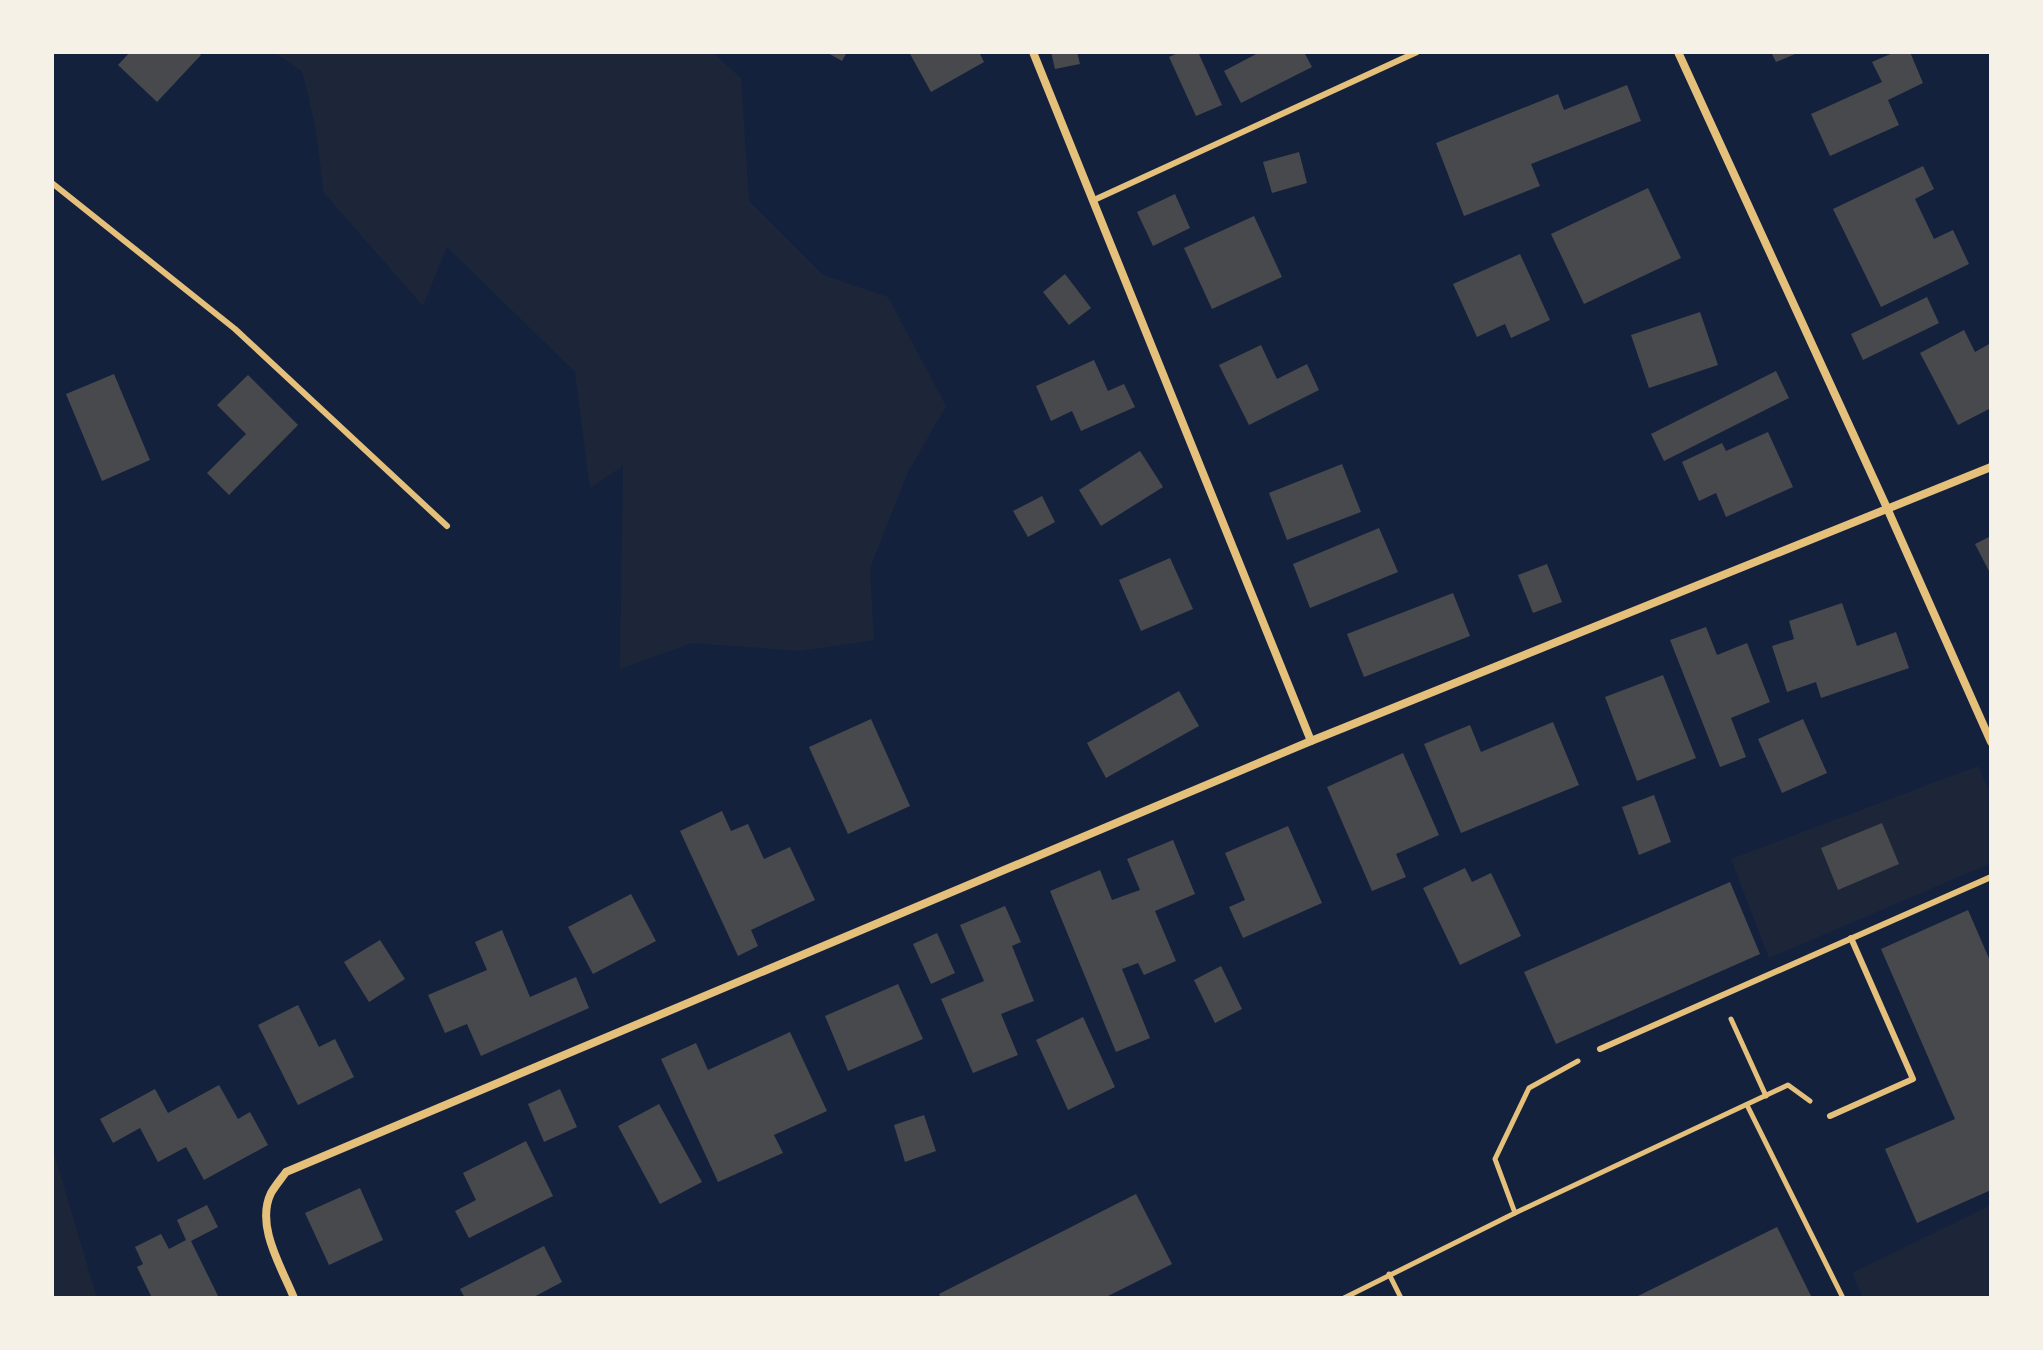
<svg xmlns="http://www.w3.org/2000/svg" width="2043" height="1350" viewBox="0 0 2043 1350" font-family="'DejaVu Sans',sans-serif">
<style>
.green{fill:#1d2539}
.building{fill:#48494c}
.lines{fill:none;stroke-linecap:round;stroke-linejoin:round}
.path{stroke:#e5c07b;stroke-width:5}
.service{stroke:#e5c07b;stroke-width:6}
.minor{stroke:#e5c07b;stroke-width:8}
</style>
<rect width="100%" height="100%" fill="#14213d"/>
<!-- green -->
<g class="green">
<polygon points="274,52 712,52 741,78 749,201 823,275 888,297 946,406 907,474 870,568 874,640 800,651 692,643 620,669 623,466 590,488 575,372 447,247 423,306 324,193 315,125 302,71"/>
<polygon points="1978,766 1991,795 1991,863 1769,958 1731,859"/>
<polygon points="52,1147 97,1298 52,1298"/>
<polygon points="1991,1205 1991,1298 1863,1298 1852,1273"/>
</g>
<!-- building -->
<g class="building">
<polygon points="130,52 198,52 201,55 157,102 118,65"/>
<polygon points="826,52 847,52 842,61"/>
<polygon points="909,52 979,52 984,62 931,92"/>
<polygon points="1051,52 1077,52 1080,64 1055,69"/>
<polygon points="1180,52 1198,52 1222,105 1196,116 1169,57"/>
<polygon points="1260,52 1304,52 1312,67 1241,103 1224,71"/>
<polygon points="1771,52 1800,52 1776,62"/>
<polygon points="1895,52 1910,52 1923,83 1888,100 1899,125 1830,156 1811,114 1882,82 1872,62"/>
<polygon points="1627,85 1641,121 1531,164 1540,186 1464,216 1436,143 1558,94 1564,110"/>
<polygon points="1299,152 1307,183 1272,193 1263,162"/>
<polygon points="1923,166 1934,189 1915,199 1934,239 1953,230 1969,264 1881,307 1833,209"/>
<polygon points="1648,188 1681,258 1584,304 1551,234"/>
<polygon points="1175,194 1190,228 1153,246 1137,212"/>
<polygon points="1254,216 1282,277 1212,309 1184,248"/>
<polygon points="1520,254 1550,320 1511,338 1505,324 1477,337 1453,284"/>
<polygon points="1065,274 1091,308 1069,325 1043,292"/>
<polygon points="1927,297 1939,323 1863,360 1851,334"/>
<polygon points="1700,312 1718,365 1649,388 1631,335"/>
<polygon points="1964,330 1975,352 1991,343 1991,408 1958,425 1920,353"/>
<polygon points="1261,345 1277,379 1307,364 1319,390 1249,425 1219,365"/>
<polygon points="1094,360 1108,391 1124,384 1135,407 1081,431 1072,411 1051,421 1036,386"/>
<polygon points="1776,371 1789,398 1664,461 1651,434"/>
<polygon points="114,374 150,460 102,481 66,394"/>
<polygon points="248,375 298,425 229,495 207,473 246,434 217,405"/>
<polygon points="1768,432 1793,487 1726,517 1716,493 1699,501 1682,462 1722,443 1726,451"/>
<polygon points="1140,451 1163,487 1101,526 1079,490"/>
<polygon points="1342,464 1361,512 1287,540 1269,493"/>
<polygon points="1042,496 1055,522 1028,537 1013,511"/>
<polygon points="1379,528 1398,572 1310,608 1293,564"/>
<polygon points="1991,536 1991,575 1975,544"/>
<polygon points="1170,558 1193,609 1141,631 1119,580"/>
<polygon points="1547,564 1562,602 1533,613 1518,575"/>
<polygon points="1453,593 1470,636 1364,677 1347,634"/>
<polygon points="1842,603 1857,646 1896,632 1909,668 1821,698 1816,682 1787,692 1772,646 1794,639 1789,621"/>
<polygon points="1706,627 1717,655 1747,643 1770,702 1731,718 1746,757 1720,767 1670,640"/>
<polygon points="1663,675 1696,758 1637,781 1605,697"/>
<polygon points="1179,691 1199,726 1106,778 1087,743"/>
<polygon points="871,719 910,806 848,834 809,747"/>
<polygon points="1803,719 1827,773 1782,793 1758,739"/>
<polygon points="1553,722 1579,785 1461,833 1424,744 1470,725 1481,752"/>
<polygon points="1403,753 1439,835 1396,854 1406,877 1372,891 1327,787"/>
<polygon points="1654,795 1671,842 1639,855 1622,807"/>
<polygon points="722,811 731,831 748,824 764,859 790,847 815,900 751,930 758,946 738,956 680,831"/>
<polygon points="1882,823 1899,864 1838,890 1821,848"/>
<polygon points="1288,826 1322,903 1243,938 1229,907 1245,900 1225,853"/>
<polygon points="1173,840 1195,894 1155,911 1176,961 1144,975 1138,963 1122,969 1150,1038 1116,1052 1050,891 1100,870 1112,900 1140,890 1127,859"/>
<polygon points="1465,868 1472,882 1491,873 1521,936 1460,965 1423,888"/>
<polygon points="1730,882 1760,954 1556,1044 1524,972"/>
<polygon points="631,894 656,941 593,974 568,927"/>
<polygon points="1005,906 1021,942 1012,946 1034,1001 1001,1014 1018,1055 973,1073 941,999 984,981 960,925"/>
<polygon points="1968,910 1991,963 1991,1190 1917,1223 1885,1149 1955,1119 1881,949"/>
<polygon points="502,930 530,997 576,977 589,1008 481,1056 467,1024 445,1033 428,995 487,970 475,942"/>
<polygon points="937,933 955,973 931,984 913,944"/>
<polygon points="380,940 405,979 369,1002 344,962"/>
<polygon points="1221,966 1242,1009 1215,1023 1194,980"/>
<polygon points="898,984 923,1039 848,1071 825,1016"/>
<polygon points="298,1005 319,1047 335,1039 354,1077 298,1105 258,1025"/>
<polygon points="1083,1017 1115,1087 1068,1110 1036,1040"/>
<polygon points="790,1032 827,1111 774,1135 783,1153 718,1182 661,1059 696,1043 708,1070"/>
<polygon points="219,1085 238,1119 250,1112 268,1145 204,1180 186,1147 158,1162 140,1128 113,1143 100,1119 155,1089 168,1113"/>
<polygon points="560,1089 577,1127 544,1142 528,1104"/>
<polygon points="659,1104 702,1182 660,1204 618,1126"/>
<polygon points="924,1115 936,1151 905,1162 894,1125"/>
<polygon points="526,1141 553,1196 469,1238 455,1211 476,1200 463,1173"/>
<polygon points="360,1188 383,1240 329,1265 305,1213"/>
<polygon points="1136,1194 1172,1264 1104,1298 941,1298 939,1294"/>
<polygon points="207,1205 218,1227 191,1241 219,1298 152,1298 137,1267 143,1264 135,1247 161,1234 169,1249 186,1240 177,1220"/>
<polygon points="1777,1227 1812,1298 1634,1298"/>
<polygon points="544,1246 562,1282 532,1298 465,1298 460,1289"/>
</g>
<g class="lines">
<!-- path -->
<g class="path">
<polyline points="1731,1019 1766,1096"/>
<polyline points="1747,1105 1843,1298"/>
<polyline points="1515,1213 1495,1159 1529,1088 1578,1061"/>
<polyline points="1389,1274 1401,1298"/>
<polyline points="1344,1298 1515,1213 1788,1085 1810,1101"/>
</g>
<!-- service -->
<g class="service">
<polyline points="52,183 235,329 447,526"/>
<polyline points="1094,200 1417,52"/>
<polyline points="1600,1049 1991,877"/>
<polyline points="1830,1116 1913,1079 1851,938"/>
</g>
<!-- minor -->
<g class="minor">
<polyline points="1033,52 1311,741"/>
<polyline points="1678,52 1887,508 1991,742"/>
<path d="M294,1298C282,1268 255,1226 271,1193C275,1186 281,1179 286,1172L1311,741L1991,467"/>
</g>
</g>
<!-- border -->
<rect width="2043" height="1350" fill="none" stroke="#f6f1e7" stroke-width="108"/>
</svg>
